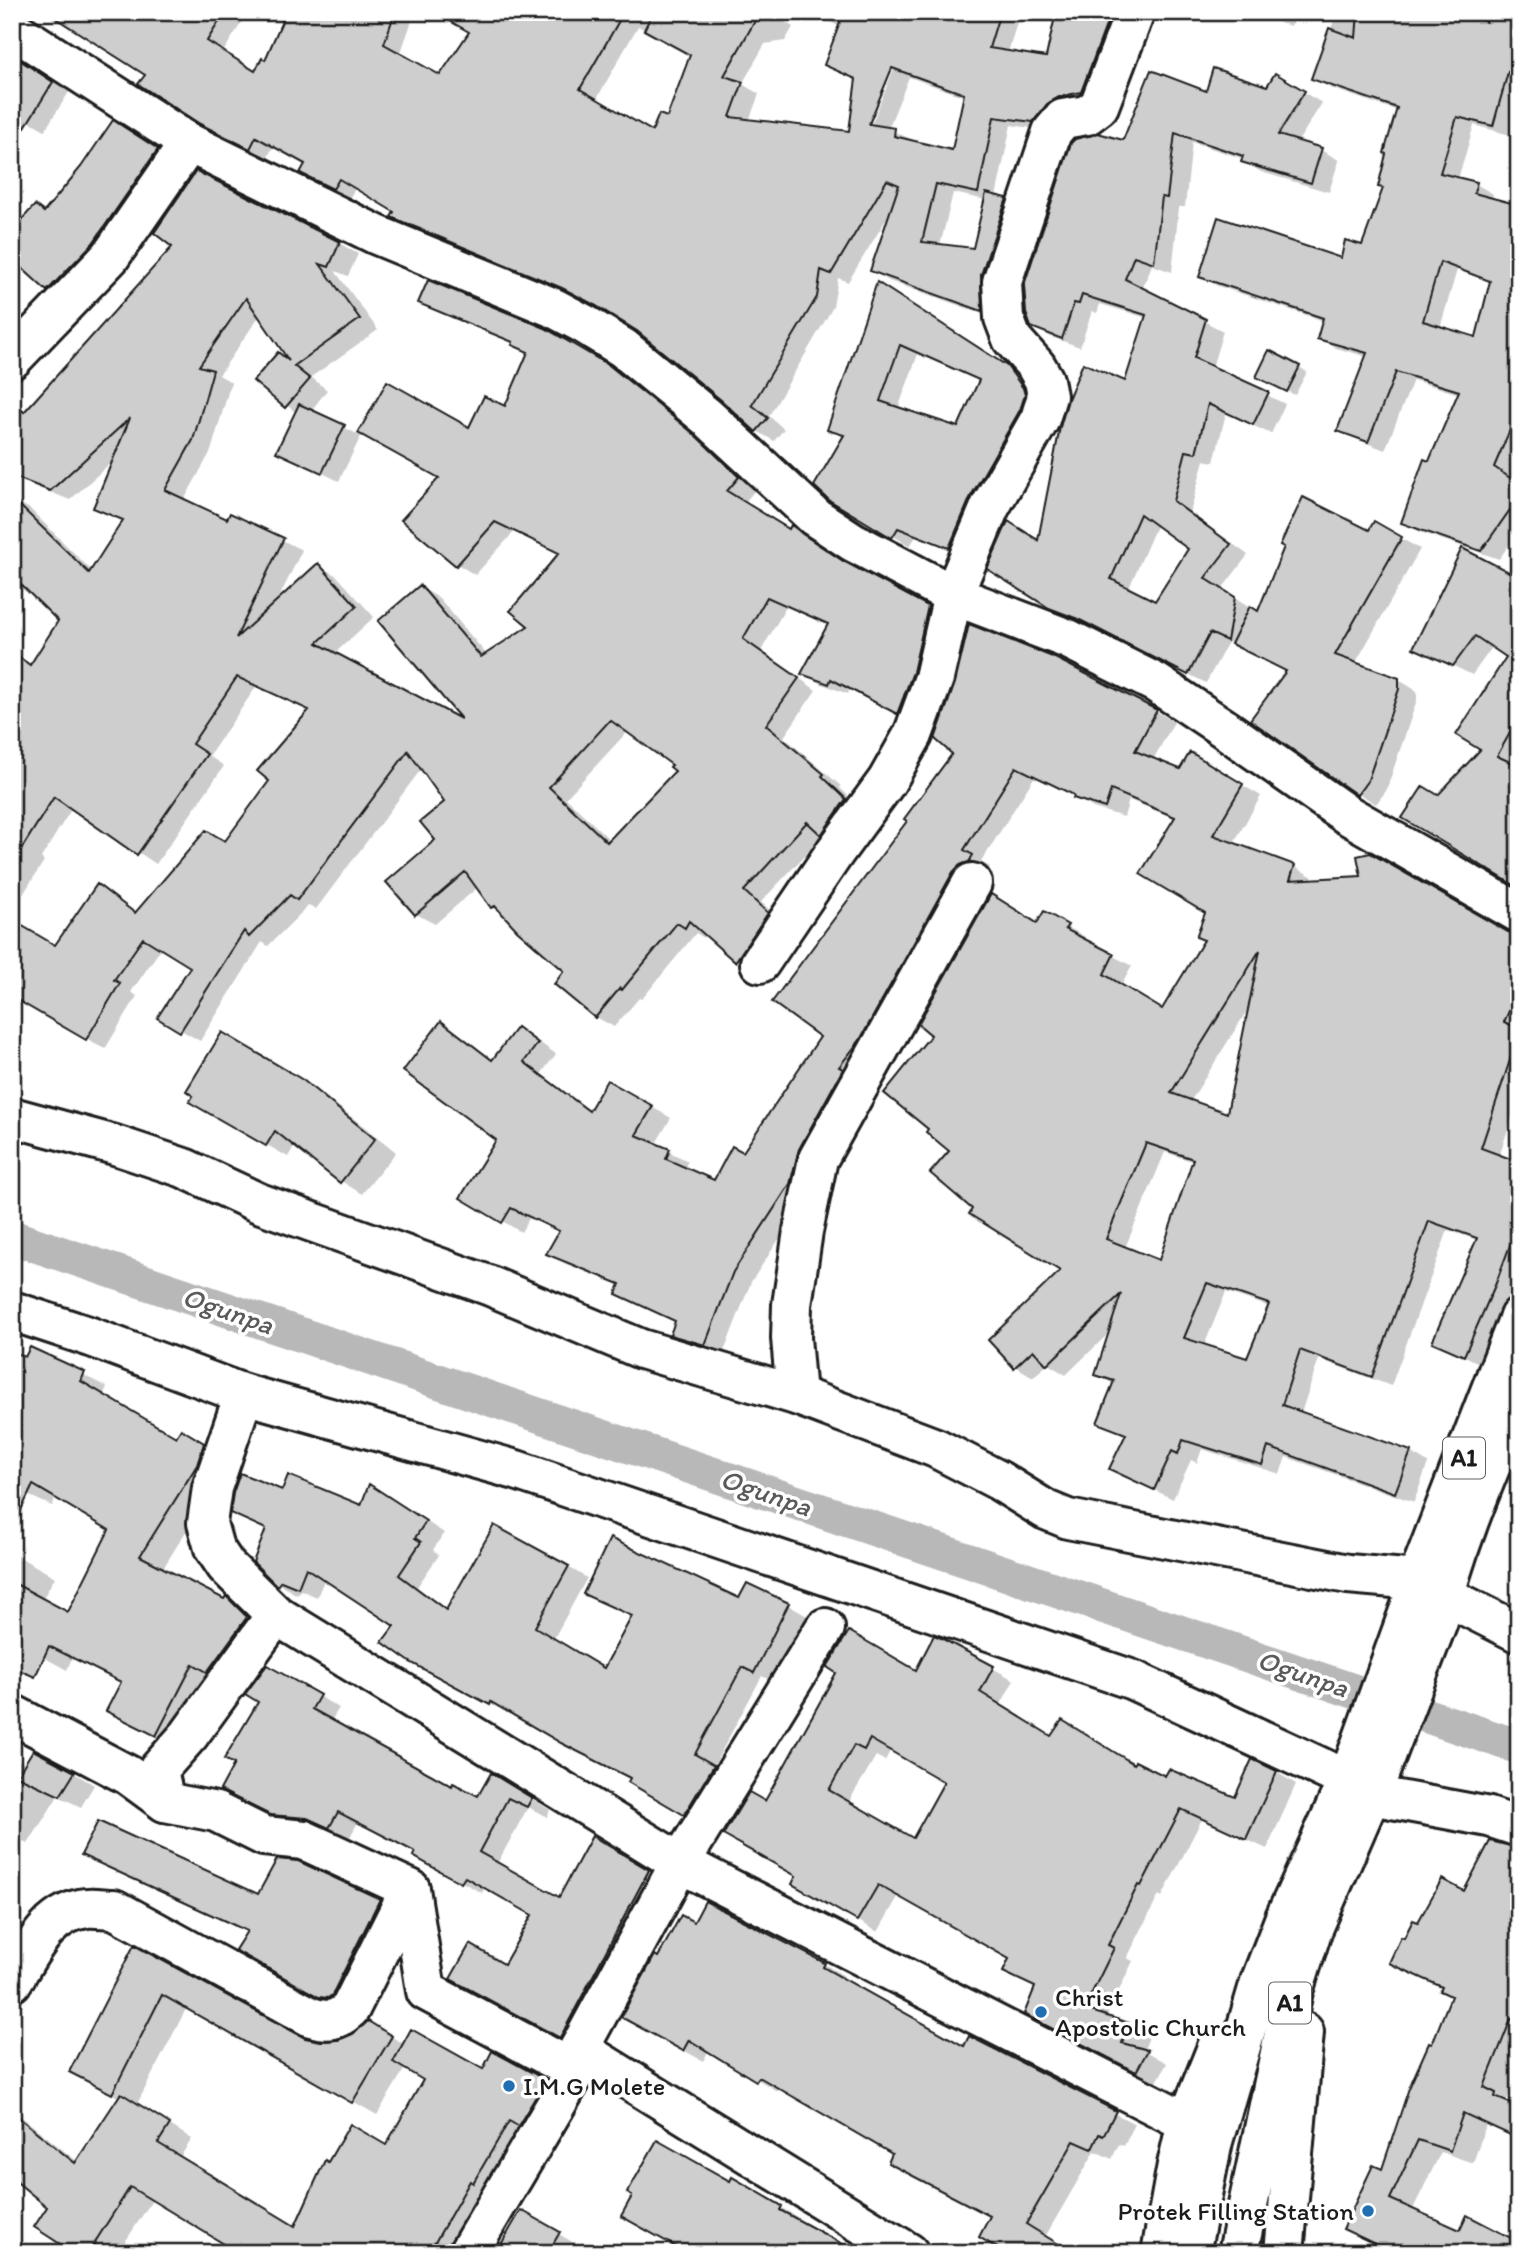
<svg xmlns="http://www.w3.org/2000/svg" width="1531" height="2265" viewBox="0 0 1531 2265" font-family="Itim,sans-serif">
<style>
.shadow{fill:#0003;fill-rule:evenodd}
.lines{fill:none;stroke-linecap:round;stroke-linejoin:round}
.canal{stroke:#b8b8b8;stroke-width:35}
.building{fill:#cecece;stroke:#1c1c1c;stroke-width:2;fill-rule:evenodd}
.street-casing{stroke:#1c1c1c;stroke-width:44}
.highway-casing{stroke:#1c1c1c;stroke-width:44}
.street{stroke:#fff;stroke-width:38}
.highway{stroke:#fff;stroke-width:38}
.poi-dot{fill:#1f6fb2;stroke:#fff;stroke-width:2.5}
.labels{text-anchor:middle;stroke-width:7;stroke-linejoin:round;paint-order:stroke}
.shield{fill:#fff;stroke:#606060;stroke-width:2}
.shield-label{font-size:24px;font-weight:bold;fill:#1c1c1c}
.poi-label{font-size:26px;fill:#1c1c1c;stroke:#fff;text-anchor:start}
.water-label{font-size:28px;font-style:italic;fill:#5a5a5a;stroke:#fff}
</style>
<rect width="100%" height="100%" fill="#fff"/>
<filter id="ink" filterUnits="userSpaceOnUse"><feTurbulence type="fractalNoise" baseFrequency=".0143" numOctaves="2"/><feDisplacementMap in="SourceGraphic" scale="14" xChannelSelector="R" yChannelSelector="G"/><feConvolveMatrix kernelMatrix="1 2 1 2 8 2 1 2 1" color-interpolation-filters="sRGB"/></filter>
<g filter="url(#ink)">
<!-- shadow -->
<g class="shadow">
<path d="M197,12H226L242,22L223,52L256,73L266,62L287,12H415L400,55L441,78L483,12H768L793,27L785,41L765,44L742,84L759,94L749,121L850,133L857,80L826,64L840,27L812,12H1020L1008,53L1091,65L1108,75L1051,131L1011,125L996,197L1006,199L1023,209L998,319L889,281L872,271L890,213L848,282L838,278L833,307L769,416L784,429L774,441L757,431L722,399L638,330L582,297L410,226L394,217L397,211L356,187L350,197L319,182L307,163L274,145L268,157L219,133ZM638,26L692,54L668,120L653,134L596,100ZM893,60L897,61L868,133V124ZM909,77L965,97L953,152L911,142V139L888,129ZM953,193L986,200L975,250L940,246Z"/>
<polygon points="1044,12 1133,12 1124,34"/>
<polygon points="1242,12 1295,12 1291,26"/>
<path d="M1337,12H1519V103L1510,135L1474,125L1458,179L1476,184L1493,194L1492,200L1519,207V457L1510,478L1519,484V531L1499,559L1420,532L1403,523L1459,394L1413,380L1385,450L1356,439L1340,430L1368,357L1336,348L1320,338L1324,321L1218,286L1201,277L1342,260L1363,247L1384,189L1398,111L1330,88L1313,78ZM1457,270L1492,283L1477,339L1440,328Z"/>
<polygon points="12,55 69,92 45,130 29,121 12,139"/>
<path d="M1275,76L1322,103L1297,143L1321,150L1339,160L1329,192L1261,172L1243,161L1244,159L1192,142L1185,207H1179L1172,272L1152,265L1142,289L1223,331L1212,368L1285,404L1271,434L1226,413L1214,462L1204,460L1190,513L1248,555L1222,589L1259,613L1370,532L1374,523L1420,549L1355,664L1399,680L1417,691V700L1386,791L1376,804L1358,793L1288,671L1228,642L1206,683L1098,629L1069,618L1050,607L1040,542L1127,383L1147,318L1100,304L1097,313L1092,311L1080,347L1051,337L1032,326L1124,143L1207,93L1268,88ZM1157,524L1190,548L1156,604L1128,590Z"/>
<polygon points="134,134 177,162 69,301 48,289 45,214"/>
<path d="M339,243L358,254L348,276L335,271L378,330L311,377L327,390L311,411L359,435L388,383L470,429L506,408L530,353L514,344L439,313L421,303L544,329L629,379L711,446L757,488L744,503L790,531L792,527L856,571L946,619L916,723L850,688L848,694L822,684L804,673L829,626L786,607L761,651L816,690L784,737L841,786L840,788L864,811L840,844L824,835L761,902L785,924L754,971L736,961L706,934L704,938L696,933L642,999L639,998L614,1027L596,1017L567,971L506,915L492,907L478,887L435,924L416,914L438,840L446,802L422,768L316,909L309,905L268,946L262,942L200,1041L160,1018L192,966L162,947L131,992L137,996L105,1049L12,995L55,947L98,886L137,913L225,843L271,780L310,711L256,687L209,756L224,766L156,864L72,808L41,858L44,861L12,912V660L15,656L32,666L61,621L21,582L12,590V499L30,509L92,571L124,522L96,507L115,459L70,500L45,490L25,479L12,403L26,411ZM260,315L292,362L278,354L255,381L297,413L279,452L339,481L362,434L442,478L457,564L475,575L514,532L560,554L531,626L487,655L439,598L420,587L467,724L334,654L374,617L337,576L318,565L276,604L302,550L231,515L228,522L184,500L211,451L223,410L231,382L219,375ZM628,731L674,765L677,771L610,840L566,798Z"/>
<path d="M895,294L1025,378L1040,399L967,556L916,536L910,546L830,498L845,438L830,429ZM918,354L980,381L959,429L898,409Z"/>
<polygon points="1299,367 1307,372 1295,395 1265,381"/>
<polygon points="1519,585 1519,885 1438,797 1483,749 1508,657 1493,646 1472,675 1415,647"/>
<path d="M1156,711L1174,722L1153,760L1181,772L1191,755L1261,796L1233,844L1295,867L1313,877L1312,881L1519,936V1095L1499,1157L1519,1164V1282L1483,1365L1434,1341L1477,1240L1448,1230L1391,1386L1319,1359L1301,1413L1410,1452L1428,1463L1414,1502L1286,1457L1280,1474L1202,1449L1197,1463L1191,1460L1173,1499L1111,1469L1126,1436L1100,1422L1115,1385L1097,1375L1111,1331L1066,1375L1048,1364L1033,1377L1015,1366L1063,1271L974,1209L952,1151L1038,925L1045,914L1085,937L1083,940L1132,966L1121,986L1162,1011L1206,941L1207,912L1176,819L1129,800L1124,817L1093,808L1075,796L1035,776L981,862L990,867L808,1195L751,1282L723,1354L691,1345L672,1334L677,1322L618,1294L621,1286L566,1264L548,1253L561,1232L530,1217L521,1232L463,1198L498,1140L442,1024L494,1060L517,1029L536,1040L556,1054L541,1074L591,1111L608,1082L671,1118L655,1145L688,1161L684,1169L714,1182L743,1154L822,1037L909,821L954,753ZM1250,1006L1228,1116L1190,1102ZM1165,1152L1194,1162L1160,1263L1125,1248ZM1226,1292L1270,1307L1248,1360L1204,1346Z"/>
<polygon points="223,1035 324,1095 396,1152 362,1194 341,1181 295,1145 288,1157 192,1102"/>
<polygon points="31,1349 107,1387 103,1396 177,1440 182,1432 226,1458 219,1478 162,1570 225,1601 226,1599 249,1612 269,1632 179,1748 131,1723 123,1683 72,1658 67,1670 12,1640 12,1553 55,1577 42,1600 69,1614 111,1529 56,1497 52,1506 12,1488 26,1359"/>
<polygon points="283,1492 361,1508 389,1497 444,1533 433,1550 439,1555 417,1587 448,1610 568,1567 587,1578 553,1640 605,1670 633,1617 586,1593 788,1605 807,1616 774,1682 762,1676 713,1767 732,1777 703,1825 630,1782 632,1779 510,1712 509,1714 431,1672 397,1626 325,1578 317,1597 301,1590 297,1595 279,1584 255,1561 267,1531 232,1512"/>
<path d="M940,1639L1014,1680L1000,1706L1052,1738L1166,1779L1236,1799L1276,1772L1296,1784L1267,1849L1202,1819L1162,1897L1159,1895L1127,1958L1133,1961L1106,2018L1128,2025L1149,2037L1144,2050L1167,2063L1157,2082L1047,2025L1036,1988L1005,1971L1011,1958L899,1895L878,1932L794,1884L799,1876L766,1803L916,1672ZM891,1749L946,1781L914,1840L848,1803L876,1756L885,1761Z"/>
<polygon points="268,1667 339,1708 331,1721 453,1788 479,1799 511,1786 550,1810 547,1817 528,1807 497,1864 560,1899 593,1838 668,1882 580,2047 471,1989 504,1966 534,1914 485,1887 482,1893 415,1856 417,1853 358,1822 350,1837 328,1829 291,1825 222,1790 236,1764 260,1701"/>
<polygon points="12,1757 26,1764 74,1773 94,1785 81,1807 58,1796 28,1844 12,1835"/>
<polygon points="1519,1850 1519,2069 1507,2100 1519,2107 1519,2113 1510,2136 1486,2125 1473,2163 1441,2152 1412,2211 1460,2233 1519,2253 1387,2253 1388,2251 1345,2228 1383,2171 1452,1997 1443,1989 1391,1963 1419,1925 1464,1893"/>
<polygon points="83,1854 259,1897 298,1863 380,1901 401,1914 343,2008 259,1962 248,1933 105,1867"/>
<polygon points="706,1903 824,1964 844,1976 842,1980 964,2049 970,2038 1135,2124 1124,2146 1119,2144 1112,2159 1095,2151 1045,2237 992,2216 895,2154 779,2087 777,2091 709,2050 703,2061 643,2028 659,1959 694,1924"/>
<path d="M134,1947L305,2040L321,2043L338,2042L354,2036L368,2023L404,2044L484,2071L545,2081L567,2094L459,2253H242L153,2199L118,2253H77L50,2206L12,2176V2109L78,2162L120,2098L71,2072ZM187,2007L377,2115L405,2068L426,2079L386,2147L329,2164L296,2228L180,2157L192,2139L137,2104Z"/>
<polygon points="733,2179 797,2217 795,2221 730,2183"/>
<polygon points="522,2213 581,2247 578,2253 498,2253"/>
</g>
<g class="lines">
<!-- canal -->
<polyline class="canal" points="12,1237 1519,1747"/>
</g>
<!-- building -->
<g class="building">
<path d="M46,12H225L207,41L255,71L262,58L265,60L286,12H395L384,44L440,75L469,32L434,12H624L580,89L652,131L659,114L667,117L690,55L644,30L653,12H760L724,76L743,82L730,117L849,131L856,79L824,65L844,12H1000L989,48L1046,57L1056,12H1111L1081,92L1059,97L1047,104L1033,122L994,117L978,193L936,184L922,242L973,248L986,193L1007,198L981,275L982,311L870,271L899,185L887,180L831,274L821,270L817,297L752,405L768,418L756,432L721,400L637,331L595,305L562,288L391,217L394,212L339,179L333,189L300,173L305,164L256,137L250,149L200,124L138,84L145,75ZM892,68L964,94L952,150L894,136L895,128L869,124Z"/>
<path d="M1358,12H1463L1486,22L1489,12H1519V74L1508,72L1493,126L1457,117L1440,173L1477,182L1474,193L1519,205V409L1494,467L1519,484V497L1481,551L1401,523L1424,459L1429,461L1459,391L1396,372L1368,442L1337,431L1367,353L1317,339L1323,318L1199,277L1218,217L1341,258L1345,240L1362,245L1383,188L1378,187L1386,154L1384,153L1397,108L1311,79L1329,28L1356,38ZM1440,262L1490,281L1476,337L1423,321Z"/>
<polygon points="12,55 53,82 12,148"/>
<path d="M1213,68L1267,86L1275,73L1305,91L1278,135L1322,148L1311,183L1241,162L1243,156L1175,133L1167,198L1162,197L1154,263L1134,256L1125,279L1206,319L1194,358L1269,392L1253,425L1208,404L1196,453L1186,451L1173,501L1231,544L1205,578L1235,597L1227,641L1210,633L1188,675L1078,619L1049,608L987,569L1008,521L1038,540L1060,427L1068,399L1083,363L1125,381L1146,315L1082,295L1079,304L1074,303L1062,339L1031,327L1026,313L1024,285L1071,143L1075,139L1098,133L1123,140L1151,70L1206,91ZM1140,514L1188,549L1155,601L1111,579Z"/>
<polygon points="113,120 158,149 93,243 47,291 12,259 12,230 35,205 44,212 81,167"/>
<path d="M196,171L340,242L329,267L320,264L360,319L294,366L310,379L285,408L253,381L278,352L289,361L246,298L199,366L213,370L205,399L193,440L165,490L227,519L230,513L284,538L236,638L318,563L357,606L317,643L461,719L378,621L420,585L481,657L528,626L510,611L559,553L495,522L456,566L401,520L439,478L358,433L387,381L469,427L484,396L505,406L528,352L512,345L513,342L418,303L428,280L545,328L610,366L693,433L739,477L727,491L789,529L791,525L843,561L928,606L913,672L897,714L831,679L829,684L801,674L828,624L767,597L743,639L799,678L766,725L824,774L822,776L846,799L821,835L807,822L744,891L768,913L735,962L689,921L685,928L677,923L622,990L620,988L595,1018L554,984L564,971L517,930L495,906L491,908L465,872L415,915L386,882L435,840L420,822L444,802L408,751L297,900L290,895L249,937L244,931L180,1032L157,1018L190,967L143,938L114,980L120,983L86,1040L12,997V920L55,945L97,884L135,913L206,830L225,841L269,781L257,771L309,710L237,677L192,744L207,754L137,855L54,797L12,864V652L30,665L58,621L12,576V498L89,573L123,520L93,508L130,418L50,491L12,476V402L24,412L172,247L154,233ZM610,720L672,765L670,767L675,771L607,842L549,787Z"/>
<path d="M877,282L1007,366L1023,388L1025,395L1020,410L971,496L949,548L898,528L892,538L829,500L814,486L844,435L827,430ZM900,345L979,380L958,427L880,401Z"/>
<polygon points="1269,350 1300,366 1287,392 1256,377"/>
<polygon points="299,404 345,425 322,473 276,452"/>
<polygon points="1303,497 1369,530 1374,521 1402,537 1335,655 1399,678 1399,689 1368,780 1357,795 1250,720 1286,671 1231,644 1250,606 1258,611 1284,547 1280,545"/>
<polygon points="1462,548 1519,577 1519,717 1497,756 1519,766 1519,888 1402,818 1423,786 1438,795 1480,750 1456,735 1506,657 1475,636 1453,666 1413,648"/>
<path d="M969,624L1055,658L1157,710L1135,751L1180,769L1190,752L1243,784L1213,835L1295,865L1290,880L1361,876L1357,856L1370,853L1508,932L1519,935V989L1504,1022L1518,1028L1511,1044L1515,1045L1481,1148L1519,1162V1221L1496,1283L1464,1356L1432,1342L1477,1238L1429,1221L1372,1377L1300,1350L1282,1405L1411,1451L1395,1493L1268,1447L1262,1465L1183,1440L1178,1454L1172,1451L1154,1490L1109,1469L1126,1434L1097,1423L1114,1381L1095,1375L1121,1294L1047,1365L1033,1350L1014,1368L988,1340L1060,1271L969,1214L972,1209L930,1173L949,1151L926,1132L928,1129L884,1093L931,1035L918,1024L991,894L1037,923L1044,911L1068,925L1065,929L1114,954L1104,974L1162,1009L1204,940L1196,937L1205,913L1140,874L1175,817L1111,790L1105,808L1073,798L1074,795L1016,767L964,850L973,855L969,862L960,865L953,872L860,1040L839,1067L843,1069L799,1149L790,1184L733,1272L705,1345L670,1335L675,1321L616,1294L620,1284L546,1254L559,1231L511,1208L502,1223L460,1198L496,1140L403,1071L441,1021L492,1060L517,1027L538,1043L524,1062L589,1111L607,1080L653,1106L636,1135L670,1149L666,1159L714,1180L732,1146L743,1152L820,1037L772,1002L907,821L904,819L952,754L935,739L955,683ZM1260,950L1227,1113L1171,1093ZM1146,1143L1193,1159L1159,1260L1106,1239ZM1207,1283L1269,1304L1247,1358L1184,1338Z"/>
<polygon points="222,1032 303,1080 375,1139 340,1183 275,1131 266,1146 189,1102 193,1096 186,1091"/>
<polygon points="30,1347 85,1372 81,1381 176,1437 181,1429 204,1443 197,1465 140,1556 224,1599 226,1596 247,1617 207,1672 193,1664 156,1736 106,1711 121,1682 49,1646 35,1677 12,1667 12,1582 68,1612 109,1530 33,1485 12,1529 12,1351 25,1357"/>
<polygon points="240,1473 282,1490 288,1475 361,1505 369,1484 426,1521 415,1538 421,1542 399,1575 446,1610 494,1525 569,1566 535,1627 604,1668 632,1616 583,1594 610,1538 739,1598 747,1583 789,1603 754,1673 742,1667 695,1754 714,1765 684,1815 628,1782 630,1778 561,1743 491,1702 490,1705 410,1662 382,1642 394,1626 306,1568 298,1588 281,1581 277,1586 253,1562 266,1529 230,1513 233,1493"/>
<path d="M849,1631L916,1670L934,1635L941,1638L994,1666L980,1692L1051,1736L1062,1720L1134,1764L1135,1761L1165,1776L1169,1769L1235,1797L1252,1759L1277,1771L1246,1839L1181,1809L1141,1886L1138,1885L1108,1945L1114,1948L1084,2009L1129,2023L1122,2043L1148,2050L1136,2072L1024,2014L1035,1987L1003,1972L1009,1959L878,1885L857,1921L792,1884L796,1876L723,1835L749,1792L765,1801L836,1673L827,1667ZM870,1739L944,1782L913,1838L829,1790L854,1745L864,1750Z"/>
<polygon points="267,1665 320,1695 312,1709 452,1786 453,1783 478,1796 491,1773 532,1798 527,1807 508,1798 479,1852 559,1897 592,1836 649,1870 560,2038 450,1979 470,1944 504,1964 532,1915 465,1877 461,1883 413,1856 415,1852 338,1812 329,1828 307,1818 270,1815 220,1790 234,1764 224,1759 258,1702 245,1694"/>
<polygon points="33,1750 75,1772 60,1796 17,1776"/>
<polygon points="98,1821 258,1894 277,1859 298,1861 380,1899 332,1995 328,1998 319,1997 235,1950 247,1931 81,1855"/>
<polygon points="1490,1841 1519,1848 1519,2022 1511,2019 1484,2087 1496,2093 1495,2097 1519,2107 1519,2139 1463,2113 1450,2151 1418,2140 1390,2199 1460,2230 1467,2215 1519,2242 1519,2253 1394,2253 1343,2229 1373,2165 1382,2169 1409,2088 1429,2043 1432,2044 1451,1996 1440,1991 1442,1987 1389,1963 1401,1937 1404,1938 1413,1920 1418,1922 1442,1879 1464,1891"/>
<polygon points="705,1901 825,1963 823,1967 964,2046 969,2036 1116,2111 1103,2136 1099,2134 1092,2149 1074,2141 1026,2224 1073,2253 1006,2253 979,2237 990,2216 888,2163 892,2154 759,2077 756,2081 689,2040 683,2051 621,2017 655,1955 658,1957 681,1915 694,1922"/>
<polygon points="134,1945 305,2038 321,2041 338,2040 353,2034 368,2021 392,2036 352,2103 162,1995 112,2094 69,2072"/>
<polygon points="411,2029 483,2069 492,2051 546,2080 518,2126 509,2121 473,2183 470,2181 429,2253 239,2253 130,2187 88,2253 74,2253 34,2227 47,2207 12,2178 12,2112 75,2163 121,2093 170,2124 158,2143 295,2226 325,2160 328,2162 350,2124 386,2145 423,2080 393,2062"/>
<polygon points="657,2140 730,2181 732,2177 782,2206 780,2210 859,2253 687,2253 621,2216 632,2196 627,2193"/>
<polygon points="521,2210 560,2232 548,2253 496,2253"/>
</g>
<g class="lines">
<!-- street casing -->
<g class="street-casing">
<g id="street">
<polyline points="12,29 189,143 377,235 554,308 584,324 623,348 707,417 815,517 853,542 953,595 1068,639 1156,683 1225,729 1346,814 1519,913"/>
<polyline points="12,359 110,257 189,143"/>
<polyline points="760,963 835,852 887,781 913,735 934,678 953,595 990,507 1040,419 1047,396 1044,380 1036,366 1012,339 1004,318 1002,282 1052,132 1063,119 1087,115 1099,106 1135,12"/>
<polyline points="12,1117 115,1145 184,1168 259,1203 488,1285 641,1349 796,1395 936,1448 998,1480 1046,1510 1068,1519 1348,1574 1417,1580"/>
<polyline points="12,1311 91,1337 244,1394 516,1470 1133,1680 1348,1780"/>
<polyline points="244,1394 212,1488 207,1523 214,1548 226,1566 276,1615 680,1863 1187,2122"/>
<polyline points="796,1395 791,1338 792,1305 803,1231 818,1159 972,883"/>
<polyline points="1444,1595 1519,1633"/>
<polyline points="12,1714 128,1775 165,1802 158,1770 189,1735 276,1615"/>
<polyline points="1371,1795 1489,1817 1519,1827"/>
<polyline points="165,1802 216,1812 264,1836 304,1840 410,1889 426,1991 576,2071"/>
<path d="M12,1982C31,1952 47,1912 87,1908C95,1907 105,1909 114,1909L311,2017C328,2022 337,2021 350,2009L410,1889"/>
<polyline points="579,2049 909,2253"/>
<polyline points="468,2253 576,2071 579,2049 680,1863 825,1628"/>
</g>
</g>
<!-- highway casing -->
<g class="highway-casing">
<g id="highway">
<polyline points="1161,2253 1177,2165 1187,2122 1218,2045"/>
<polyline points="1190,2253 1213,2141 1260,1982 1284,1920 1348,1780 1413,1600 1417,1580 1519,1317"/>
<path d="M1238,2253L1293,1991L1312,1931L1371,1795L1438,1621C1456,1544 1489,1470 1519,1398"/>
<polyline points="1284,2253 1304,2032"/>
</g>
</g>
<!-- street -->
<use href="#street" class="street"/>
<!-- highway -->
<use href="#highway" class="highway"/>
</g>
</g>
<!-- markers -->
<g class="poi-dot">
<circle cx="1041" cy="2012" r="7"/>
<circle cx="509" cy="2086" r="7"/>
<circle cx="1368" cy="2211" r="7"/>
</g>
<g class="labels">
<!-- shield labels -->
<g class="shield">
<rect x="1443" y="1437.5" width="42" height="41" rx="5"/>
<rect x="1269" y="1982.5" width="42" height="41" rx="5"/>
</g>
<g class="shield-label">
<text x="1464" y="1466">A1</text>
<text x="1290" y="2011">A1</text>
</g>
<!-- poi labels -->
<g class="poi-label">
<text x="1055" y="2006">Christ<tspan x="1055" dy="30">Apostolic Church</tspan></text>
<text x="523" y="2095">I.M.G Molete</text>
<text x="1354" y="2220" text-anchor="end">Protek Filling Station</text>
</g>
<!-- water labels -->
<g class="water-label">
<text transform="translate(228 1310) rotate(19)" y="10">Ogunpa</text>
<text transform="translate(766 1492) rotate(19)" y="10">Ogunpa</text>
<text transform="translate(1303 1673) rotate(19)" y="10">Ogunpa</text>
</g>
</g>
<!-- margin -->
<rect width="1531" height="2265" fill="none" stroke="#fff" stroke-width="42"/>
<rect x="21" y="21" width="1489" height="2223" fill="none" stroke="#1c1c1c" stroke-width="2.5" filter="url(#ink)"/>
</svg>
